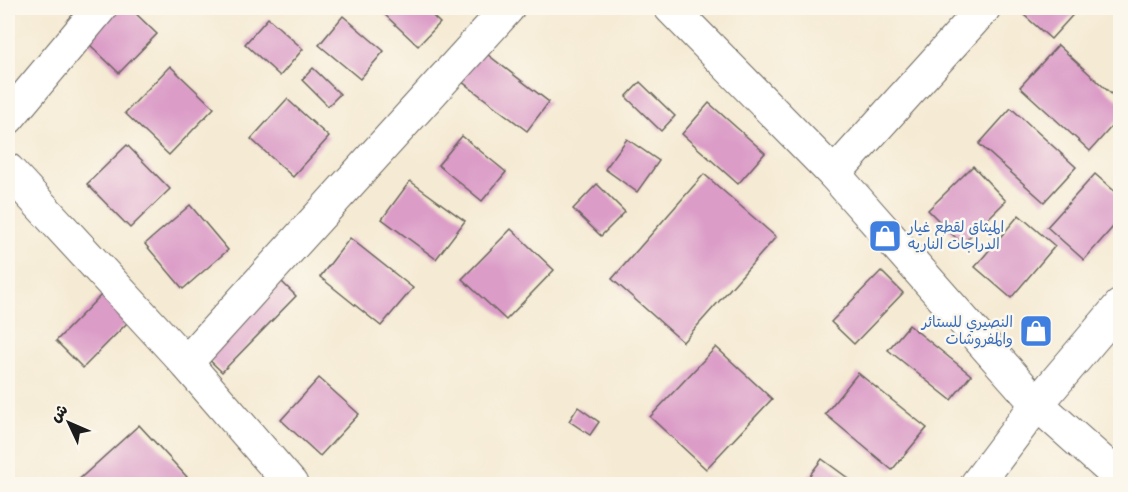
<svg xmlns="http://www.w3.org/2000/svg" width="1128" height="492" viewBox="0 0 1128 492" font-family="'Balsamiq Sans','Playpen Sans Arabic',sans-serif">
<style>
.building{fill:#db9cc7}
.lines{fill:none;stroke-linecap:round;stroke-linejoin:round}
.minor-casing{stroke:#68645c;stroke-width:35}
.minor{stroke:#fff;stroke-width:33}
.labels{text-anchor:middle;stroke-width:5;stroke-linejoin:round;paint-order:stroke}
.shop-label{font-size:15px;fill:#366cbe;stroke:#fbf7ec;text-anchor:start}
</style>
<rect width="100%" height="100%" fill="#fbf7ec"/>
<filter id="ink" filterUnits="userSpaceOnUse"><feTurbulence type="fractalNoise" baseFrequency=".0167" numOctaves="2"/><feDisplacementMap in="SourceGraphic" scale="12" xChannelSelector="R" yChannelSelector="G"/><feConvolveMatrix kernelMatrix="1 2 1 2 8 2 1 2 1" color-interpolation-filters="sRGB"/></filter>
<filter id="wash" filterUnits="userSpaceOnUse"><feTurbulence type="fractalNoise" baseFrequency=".008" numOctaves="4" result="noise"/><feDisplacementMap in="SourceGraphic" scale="24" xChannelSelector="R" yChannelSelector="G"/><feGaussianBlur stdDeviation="1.35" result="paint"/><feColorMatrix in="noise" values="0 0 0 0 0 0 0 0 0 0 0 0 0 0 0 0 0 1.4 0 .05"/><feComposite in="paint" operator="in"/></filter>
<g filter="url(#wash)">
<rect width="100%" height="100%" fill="#f5ead3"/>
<g id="blocks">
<!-- building -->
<g class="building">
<polygon points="117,8 130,8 157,34 119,73 85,40"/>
<polygon points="386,8 424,8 440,23 418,46 382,12"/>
<polygon points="1016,8 1079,8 1051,39"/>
<polygon points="343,16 384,51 360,79 319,45"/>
<polygon points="268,18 303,49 280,76 245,44"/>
<polygon points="1058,45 1120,102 1120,117 1090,151 1020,87"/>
<polygon points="479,48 549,102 527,131 457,78"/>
<polygon points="170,66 214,108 169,155 125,113"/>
<polygon points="313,68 340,94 328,106 302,80"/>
<polygon points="640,82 675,116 661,131 626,97"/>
<polygon points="287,99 329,137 293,177 251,139"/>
<polygon points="709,103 765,153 738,184 682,134"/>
<polygon points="1011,108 1076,167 1044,202 979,144"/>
<polygon points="462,136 506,172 482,201 438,165"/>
<polygon points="627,139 659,161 637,192 605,169"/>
<polygon points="127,145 170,189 130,228 87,184"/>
<polygon points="973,166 1006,201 962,244 928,210"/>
<polygon points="704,174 776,237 683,342 612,279"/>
<polygon points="1095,174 1120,196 1120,219 1084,260 1047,227"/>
<polygon points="410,181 465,221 436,259 382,219"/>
<polygon points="597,184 625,212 601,236 573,209"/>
<polygon points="190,205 228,250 183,289 145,244"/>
<polygon points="1019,215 1055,246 1011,298 975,267"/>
<polygon points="511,229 554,270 506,320 462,279"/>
<polygon points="350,238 413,288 381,326 320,277"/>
<polygon points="881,271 903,293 854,344 831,322"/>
<polygon points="278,278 296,296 222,372 204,355"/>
<polygon points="103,293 131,319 83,368 56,341"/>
<polygon points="909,325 971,375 951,400 888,350"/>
<polygon points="716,347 772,399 706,469 650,417"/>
<polygon points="858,373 927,428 892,470 825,414"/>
<polygon points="319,378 359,414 320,456 281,420"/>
<polygon points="578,407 599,422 590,435 569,421"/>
<polygon points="139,425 187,477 179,484 74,484"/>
<polygon points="822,459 856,484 803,484"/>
</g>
</g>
</g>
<g filter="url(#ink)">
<use href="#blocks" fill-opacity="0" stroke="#68645c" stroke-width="1.5"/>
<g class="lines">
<!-- minor casing -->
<g class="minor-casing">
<g id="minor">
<polyline points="671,8 834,174 1037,404 1120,478"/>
<polyline points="8,118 100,8"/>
<polyline points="8,170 186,363 508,8"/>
<polyline points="834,174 984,8"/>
<polyline points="186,363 291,484"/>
<polyline points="977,484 1037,404 1120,306"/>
</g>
</g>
<!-- minor -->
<use href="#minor" class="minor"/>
</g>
</g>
<!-- icons -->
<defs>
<g id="shop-square" transform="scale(1.725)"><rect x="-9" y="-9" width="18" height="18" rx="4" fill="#3f7fe0" stroke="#fbf7ec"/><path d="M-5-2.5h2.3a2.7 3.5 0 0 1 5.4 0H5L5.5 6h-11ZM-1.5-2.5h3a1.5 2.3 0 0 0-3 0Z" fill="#fff"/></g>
</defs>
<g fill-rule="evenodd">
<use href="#shop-square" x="885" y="236"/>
<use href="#shop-square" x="1036" y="331"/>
</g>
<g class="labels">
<!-- shop labels -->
<g class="shop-label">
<text x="908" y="232">الميثاق لقطع غيار<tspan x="908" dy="17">الدراجات الناريه</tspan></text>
<text x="1013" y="327" text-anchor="end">النصيري للستائر<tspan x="1013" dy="17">والمفروشات</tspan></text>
</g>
</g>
<!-- margin -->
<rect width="1128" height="492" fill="none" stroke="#fbf7ec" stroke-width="30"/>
<!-- north arrow -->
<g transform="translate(69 423) rotate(314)" stroke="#fbf7ec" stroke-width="4.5" paint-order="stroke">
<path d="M0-4.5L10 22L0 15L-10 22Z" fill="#1c1c1c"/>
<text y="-9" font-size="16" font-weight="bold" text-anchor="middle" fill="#1c1c1c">ش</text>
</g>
</svg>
